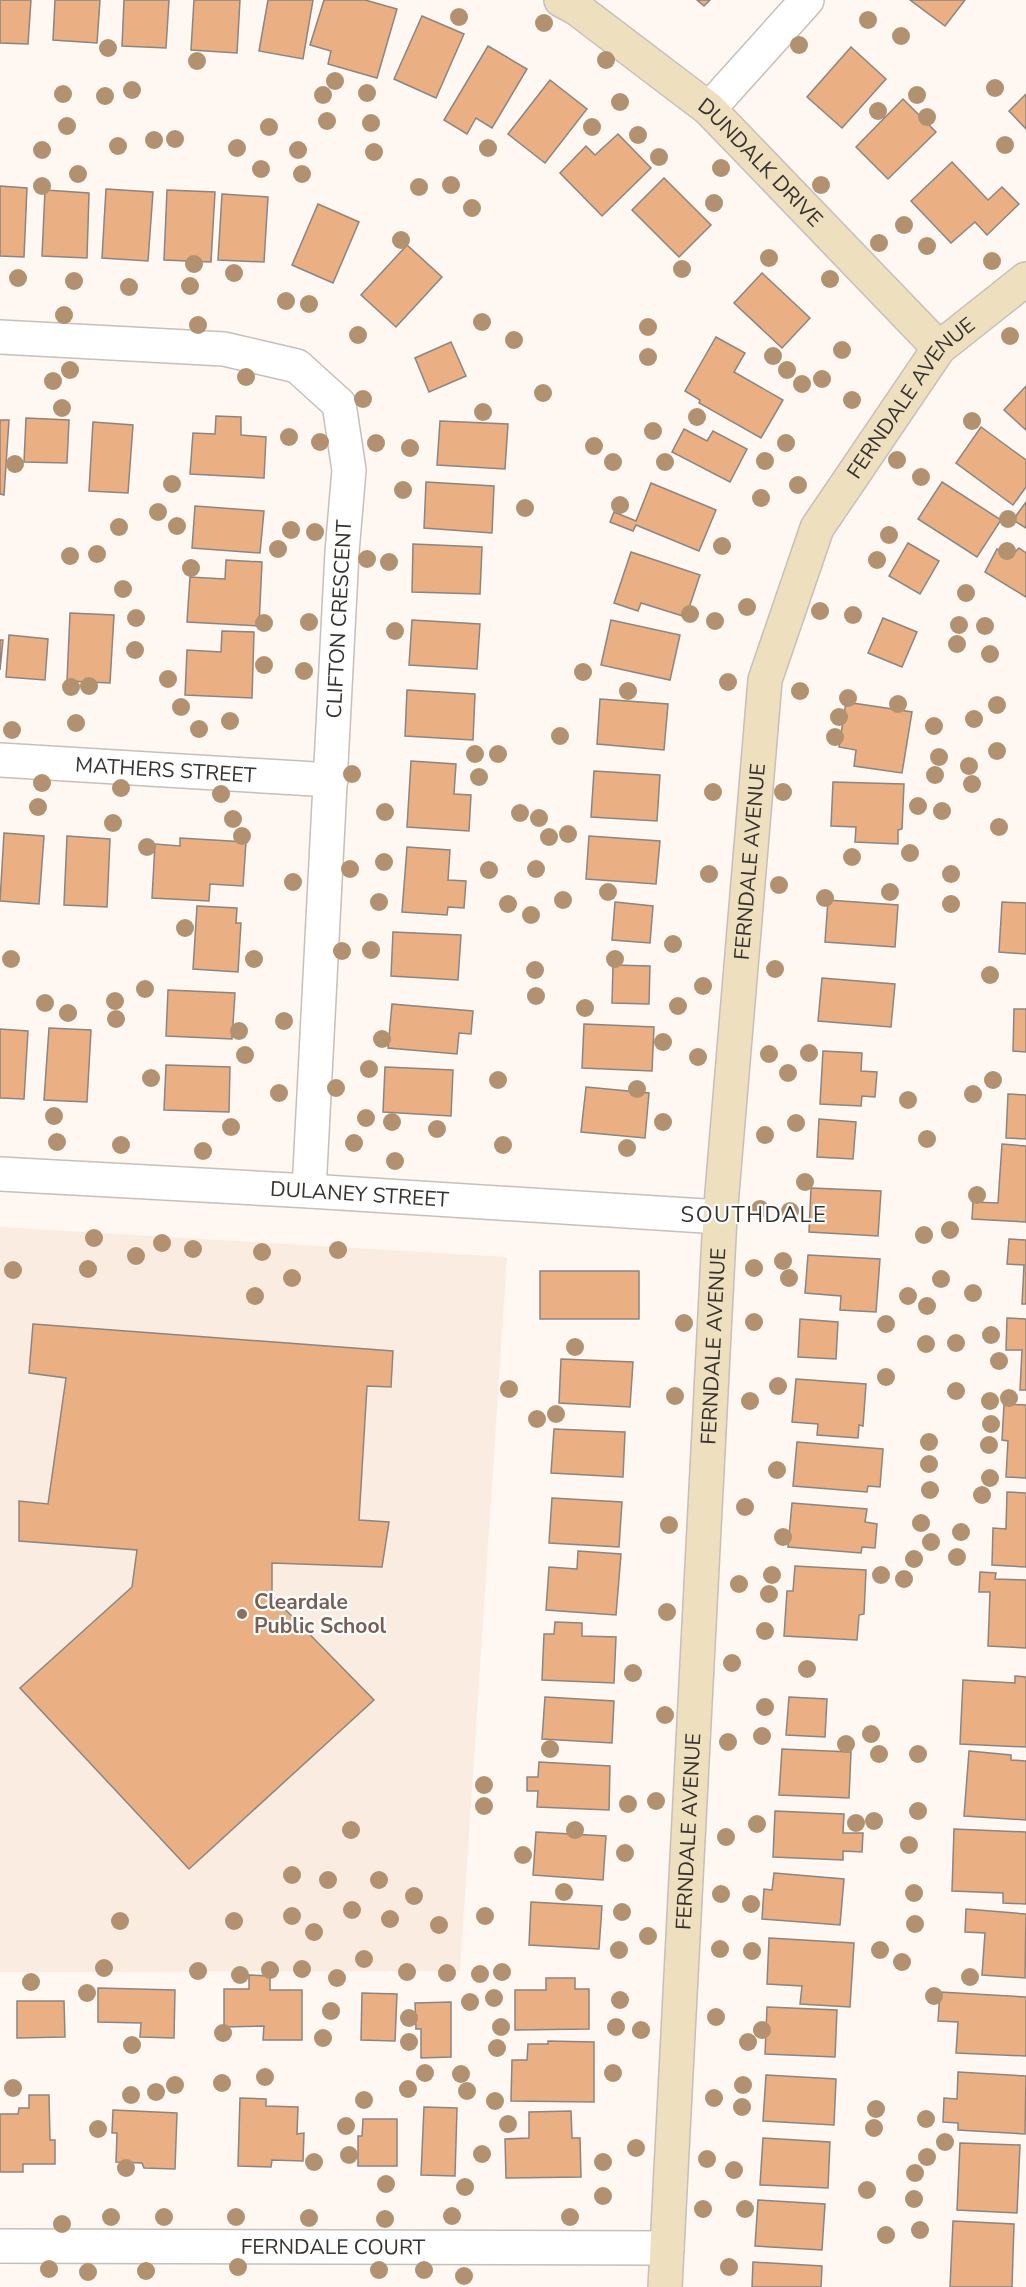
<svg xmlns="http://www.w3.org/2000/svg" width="1026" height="2287" viewBox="0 0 1026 2287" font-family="'Nunito Sans',sans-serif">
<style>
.built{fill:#fbece1}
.building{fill:#eaaf83;stroke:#8d8580;stroke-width:1.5}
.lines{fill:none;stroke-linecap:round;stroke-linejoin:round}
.street-casing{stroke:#c7bfb9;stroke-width:36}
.secondary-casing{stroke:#c7bfb9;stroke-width:36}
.street{stroke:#fff;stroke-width:33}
.secondary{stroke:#eedfbe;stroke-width:33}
.tree{fill:#b29170}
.education-dot{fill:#8d6e63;stroke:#fff;stroke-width:2}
.labels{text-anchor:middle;stroke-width:4.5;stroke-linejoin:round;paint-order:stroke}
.street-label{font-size:21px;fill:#35322f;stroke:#fff}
.education-label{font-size:21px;font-weight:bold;fill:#785e54;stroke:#fff;text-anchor:start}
.neighbourhood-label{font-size:22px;letter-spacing:1.5px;fill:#35322f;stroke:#fff}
</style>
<rect width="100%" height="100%" fill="#fef7f2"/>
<!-- built -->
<polygon class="built" points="0,1227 507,1257 460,1971 0,1972"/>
<!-- building -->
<g class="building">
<polygon points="0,0 31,0 28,44 0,43"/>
<polygon points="55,0 100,0 97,43 53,40"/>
<polygon points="124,0 169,0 166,48 122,46"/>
<polygon points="194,0 240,0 237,53 191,50"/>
<polygon points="268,0 313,0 303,59 259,51"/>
<polygon points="324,0 365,0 397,9 377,78 328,64 331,51 310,45"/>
<polygon points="697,0 710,0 704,6"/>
<polygon points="910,0 965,0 945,26"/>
<polygon points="422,16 464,34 436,98 394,79"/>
<polygon points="488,46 527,69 492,128 476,118 467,134 444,120"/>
<polygon points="851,47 886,79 842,128 807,97"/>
<polygon points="550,80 587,109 545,163 508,134"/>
<polygon points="1026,94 1026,129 1009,111"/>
<polygon points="903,99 936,132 888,179 856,147"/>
<polygon points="618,134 651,168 602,216 560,173 586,146 595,155"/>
<polygon points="952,162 988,200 1002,187 1019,204 987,235 975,222 951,243 911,201"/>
<polygon points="664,178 711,225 679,257 632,210"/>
<polygon points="0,186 27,188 24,257 0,256"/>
<polygon points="106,189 153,192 148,261 102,258"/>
<polygon points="45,190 89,193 87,258 42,256"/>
<polygon points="167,190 215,192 211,262 164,260"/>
<polygon points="222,194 268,197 264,262 218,260"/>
<polygon points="318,204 359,222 333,283 292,265"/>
<polygon points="407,245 442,277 396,327 361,295"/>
<polygon points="762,273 810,318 782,348 734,303"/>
<polygon points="716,337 745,353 734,372 783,400 761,438 699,403 700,400 685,391"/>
<polygon points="451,342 466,376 429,392 415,358"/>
<polygon points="1026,386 1026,430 1004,410"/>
<polygon points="216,416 241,417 241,435 266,437 264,478 190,474 193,433 215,434"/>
<polygon points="26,418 69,420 67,463 24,462"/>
<polygon points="0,420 9,420 4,495 0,494"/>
<polygon points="440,421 508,424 505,469 437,465"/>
<polygon points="93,422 133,425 128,493 89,491"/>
<polygon points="981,427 1026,460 1026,487 1013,505 956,463"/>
<polygon points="684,429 707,441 713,431 747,449 730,482 672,452"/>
<polygon points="426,482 494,486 492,533 424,528"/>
<polygon points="942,482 1001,520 977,557 918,519"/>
<polygon points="651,483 716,510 699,551 636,525 633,531 610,522 614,512 636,521"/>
<polygon points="1026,502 1026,528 1013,520"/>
<polygon points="195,506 264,511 260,553 192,548"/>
<polygon points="908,543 939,561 920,594 889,576"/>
<polygon points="413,544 482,547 480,594 412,592"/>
<polygon points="1019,548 1026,553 1026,597 985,572 997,549 1011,556"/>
<polygon points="631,552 700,575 686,617 641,603 638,611 614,603"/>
<polygon points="226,560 262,562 259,626 187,622 190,577 225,579"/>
<polygon points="70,613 114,615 110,683 67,681"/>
<polygon points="883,618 917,632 902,667 868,653"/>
<polygon points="412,620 480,624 477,669 409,665"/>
<polygon points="611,620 680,635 670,680 601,665"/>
<polygon points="222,631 254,632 252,698 185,695 187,650 221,652"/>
<polygon points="9,635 48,639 45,680 6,677"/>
<polygon points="0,640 3,640 0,670"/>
<polygon points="407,690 475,694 473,740 405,736"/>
<polygon points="600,699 668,704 664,750 597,744"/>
<polygon points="846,702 912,712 902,773 854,766 856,750 839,747"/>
<polygon points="411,761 456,764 454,794 471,795 469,831 407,827"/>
<polygon points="594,771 660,775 657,821 591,817"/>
<polygon points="833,782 904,784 902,829 898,830 898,844 855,842 856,827 831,826"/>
<polygon points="4,833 44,836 39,904 0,901"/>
<polygon points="67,836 110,839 107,907 64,905"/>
<polygon points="589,836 660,841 656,884 586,879"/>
<polygon points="180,838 246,842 243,886 210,884 209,901 152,898 155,844 180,846"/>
<polygon points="407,847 450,850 448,880 466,881 464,908 448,907 447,915 402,912"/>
<polygon points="828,900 898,905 895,947 825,942"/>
<polygon points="615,902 653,906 650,943 612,940"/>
<polygon points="1002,902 1026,903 1026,954 999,952"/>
<polygon points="197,906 237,908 236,923 241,923 238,972 193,969"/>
<polygon points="393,932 461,935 458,980 391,976"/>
<polygon points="613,965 650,966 649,1004 612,1003"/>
<polygon points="822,978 895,984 891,1027 818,1021"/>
<polygon points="168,990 235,993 232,1039 166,1036"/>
<polygon points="392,1004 473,1011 471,1034 459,1033 457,1054 388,1048"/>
<polygon points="1014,1009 1026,1009 1026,1052 1013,1051"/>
<polygon points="584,1024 654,1027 652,1071 582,1068"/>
<polygon points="49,1028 91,1030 87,1102 44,1100"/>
<polygon points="0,1029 28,1031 24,1099 0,1098"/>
<polygon points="823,1051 862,1053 861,1071 877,1072 875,1097 862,1096 861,1106 820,1104"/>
<polygon points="166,1065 230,1067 229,1112 164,1110"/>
<polygon points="385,1067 453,1070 451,1116 383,1112"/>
<polygon points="586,1087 649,1093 645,1138 581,1132"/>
<polygon points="1008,1094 1026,1095 1026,1139 1006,1138"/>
<polygon points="819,1119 856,1122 853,1159 817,1157"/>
<polygon points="1002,1144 1026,1146 1026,1222 972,1219 973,1202 998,1203"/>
<polygon points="811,1188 881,1191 878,1236 809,1232"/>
<polygon points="1009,1239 1026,1240 1026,1304 1022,1304 1024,1265 1007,1264"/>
<polygon points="808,1255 880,1259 876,1312 840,1310 841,1296 805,1293"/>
<rect x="540" y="1271" width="99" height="48"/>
<polygon points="1007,1318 1026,1319 1026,1390 1020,1390 1022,1350 1006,1350"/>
<polygon points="800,1319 838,1322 836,1359 798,1357"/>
<polygon points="33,1324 393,1351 391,1387 367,1386 359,1520 389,1522 382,1567 272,1563 272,1596 374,1700 189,1869 20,1688 132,1587 137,1550 19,1541 19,1501 48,1504 66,1378 29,1373"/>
<polygon points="561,1359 633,1362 630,1407 559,1403"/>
<polygon points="796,1379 866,1384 863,1426 859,1425 858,1438 817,1435 818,1424 792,1422"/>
<polygon points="1004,1404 1026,1405 1026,1478 1006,1477 1008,1441 1002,1440"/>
<polygon points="554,1429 625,1432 623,1477 551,1473"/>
<polygon points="797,1442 883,1449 880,1487 868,1486 867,1492 793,1486"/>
<polygon points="1007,1492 1026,1493 1026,1567 992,1565 993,1528 1006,1529"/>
<polygon points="552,1498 622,1502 619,1547 549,1543"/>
<polygon points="792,1503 867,1509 865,1522 877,1524 875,1548 862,1547 861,1553 788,1547"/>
<polygon points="578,1551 621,1554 616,1615 546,1610 549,1567 577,1569"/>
<polygon points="795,1566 866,1570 864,1614 859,1615 857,1640 784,1636 787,1591 793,1591"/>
<polygon points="980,1572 996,1573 995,1579 1026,1580 1026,1648 988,1646 990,1592 979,1592"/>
<polygon points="555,1622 582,1623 582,1636 616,1637 614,1683 542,1680 544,1634 554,1634"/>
<polygon points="1015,1676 1026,1677 1026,1747 960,1744 963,1680 1015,1683"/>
<polygon points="545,1697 614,1701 612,1743 542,1739"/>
<polygon points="789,1697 827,1699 825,1737 786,1735"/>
<polygon points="782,1749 851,1752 849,1798 779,1795"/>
<polygon points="969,1751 1011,1755 1011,1760 1026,1761 1026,1820 964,1816"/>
<polygon points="539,1762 610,1766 609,1810 537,1807 538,1791 527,1791 527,1777 538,1777"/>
<polygon points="775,1811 844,1814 843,1833 863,1833 862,1852 843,1851 843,1860 773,1857"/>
<polygon points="954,1829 1026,1832 1026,1904 1003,1903 1003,1893 952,1891"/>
<polygon points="536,1832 606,1836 603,1880 533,1875"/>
<polygon points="774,1873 844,1879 840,1925 762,1919 764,1889 772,1890"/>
<polygon points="531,1902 602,1906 599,1949 529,1945"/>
<polygon points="966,1909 1026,1914 1025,1978 982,1975 985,1933 965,1932"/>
<polygon points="769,1938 854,1943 850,2007 800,2004 802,1986 767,1984"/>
<polygon points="249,1975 270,1976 270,1990 302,1990 302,2040 263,2040 264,2026 224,2027 224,1989 249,1989"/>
<polygon points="546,1978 575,1978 575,1989 589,1989 589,2029 515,2030 515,1990 546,1990"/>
<polygon points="98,1988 175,1990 174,2038 140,2037 141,2023 98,2022"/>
<polygon points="940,1992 1026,1997 1026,2056 956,2053 958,2022 938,2021"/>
<polygon points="362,1993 397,1994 395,2041 361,2040"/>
<polygon points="17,2001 64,2001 65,2037 17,2038"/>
<polygon points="451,2002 451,2057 421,2058 421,2029 416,2029 415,2003"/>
<polygon points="767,2007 837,2010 835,2057 765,2054"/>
<polygon points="548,2041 594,2042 594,2102 511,2101 512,2060 527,2060 528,2044 548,2044"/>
<polygon points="958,2072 1026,2076 1025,2134 958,2130 958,2123 943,2122 944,2098 957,2099"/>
<polygon points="766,2075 836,2079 834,2125 763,2121"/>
<polygon points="29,2095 49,2095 50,2140 55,2140 55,2164 23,2164 23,2172 0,2172 0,2114 18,2114 19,2108 29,2108"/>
<polygon points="240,2098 266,2099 266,2106 298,2107 297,2134 304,2133 303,2161 272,2160 271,2167 238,2166"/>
<polygon points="424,2107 457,2108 455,2176 421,2175"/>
<polygon points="113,2110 177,2113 175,2169 144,2168 142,2163 116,2162 117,2133 112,2133"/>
<polygon points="571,2111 572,2138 580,2138 581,2177 506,2178 505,2139 529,2138 529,2112"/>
<polygon points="363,2119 397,2119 397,2166 358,2166 358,2136 362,2136"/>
<polygon points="763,2138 830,2142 828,2188 760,2185"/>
<polygon points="960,2143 1020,2145 1017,2213 957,2210"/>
<polygon points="758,2200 825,2204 822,2250 755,2246"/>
<polygon points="953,2221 1014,2224 1012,2287 950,2287"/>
<polygon points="753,2262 822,2266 821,2287 752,2287"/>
</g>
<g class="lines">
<!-- street casing -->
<g class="street-casing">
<g id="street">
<polyline points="709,109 807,0"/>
<polyline points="0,337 224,349 297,366 339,404 349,470 342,552 309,1191"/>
<path id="s1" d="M0,760L331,780"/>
<path id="s2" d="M0,1174L309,1191L720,1217"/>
<path id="s3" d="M0,2246L667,2248"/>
</g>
</g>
<!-- secondary casing -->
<g class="secondary-casing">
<g id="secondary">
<path id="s4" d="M561,0L576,8L709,109L939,348"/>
<path id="s5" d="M665,2287L720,1217L765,680L817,528L939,348L1026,279"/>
</g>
</g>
<!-- street -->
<use href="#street" class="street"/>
<!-- secondary -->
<use href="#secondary" class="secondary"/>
</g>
<!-- trees -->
<g class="tree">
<circle cx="459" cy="17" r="9"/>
<circle cx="868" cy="20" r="9"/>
<circle cx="544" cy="23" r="9"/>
<circle cx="901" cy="36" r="9"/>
<circle cx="799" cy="45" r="9"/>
<circle cx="108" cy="48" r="9"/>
<circle cx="606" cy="60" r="9"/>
<circle cx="197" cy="61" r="9"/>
<circle cx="335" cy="81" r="9"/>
<circle cx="995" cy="88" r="9"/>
<circle cx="132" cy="90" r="9"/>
<circle cx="367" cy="93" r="9"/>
<circle cx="63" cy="94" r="9"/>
<circle cx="323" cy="95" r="9"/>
<circle cx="917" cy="95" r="9"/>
<circle cx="105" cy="96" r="9"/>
<circle cx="620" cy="102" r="9"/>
<circle cx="878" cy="111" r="9"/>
<circle cx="927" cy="117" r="9"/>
<circle cx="327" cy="121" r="9"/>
<circle cx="371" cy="123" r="9"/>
<circle cx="67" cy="126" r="9"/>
<circle cx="269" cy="127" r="9"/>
<circle cx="592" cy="127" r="9"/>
<circle cx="638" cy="135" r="9"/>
<circle cx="175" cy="139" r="9"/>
<circle cx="154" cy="140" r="9"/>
<circle cx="1005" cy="145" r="9"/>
<circle cx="118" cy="146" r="9"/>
<circle cx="237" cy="148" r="9"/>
<circle cx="488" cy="148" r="9"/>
<circle cx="42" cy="150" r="9"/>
<circle cx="298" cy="150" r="9"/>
<circle cx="374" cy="152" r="9"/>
<circle cx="659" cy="157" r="9"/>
<circle cx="721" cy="168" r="9"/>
<circle cx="261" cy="169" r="9"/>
<circle cx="78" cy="174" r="9"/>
<circle cx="302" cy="174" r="9"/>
<circle cx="451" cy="185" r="9"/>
<circle cx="821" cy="185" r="9"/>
<circle cx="42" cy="186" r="9"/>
<circle cx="419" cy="187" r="9"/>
<circle cx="714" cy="203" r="9"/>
<circle cx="472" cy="208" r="9"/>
<circle cx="904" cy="225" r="9"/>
<circle cx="401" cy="240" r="9"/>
<circle cx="879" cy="243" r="9"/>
<circle cx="927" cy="246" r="9"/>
<circle cx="769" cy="258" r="9"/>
<circle cx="992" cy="261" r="9"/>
<circle cx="194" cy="264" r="9"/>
<circle cx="682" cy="269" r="9"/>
<circle cx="234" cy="273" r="9"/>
<circle cx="18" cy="278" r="9"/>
<circle cx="830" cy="279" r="9"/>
<circle cx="74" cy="281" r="9"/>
<circle cx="190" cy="286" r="9"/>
<circle cx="129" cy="287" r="9"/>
<circle cx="286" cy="301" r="9"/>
<circle cx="309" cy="304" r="9"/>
<circle cx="64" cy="315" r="9"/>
<circle cx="482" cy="322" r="9"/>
<circle cx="198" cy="325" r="9"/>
<circle cx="648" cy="327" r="9"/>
<circle cx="358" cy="335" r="9"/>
<circle cx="1010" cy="336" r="9"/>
<circle cx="514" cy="340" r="9"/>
<circle cx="842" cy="350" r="9"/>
<circle cx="773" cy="356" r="9"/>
<circle cx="648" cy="357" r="9"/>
<circle cx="70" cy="370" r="9"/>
<circle cx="787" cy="370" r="9"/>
<circle cx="246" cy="377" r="9"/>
<circle cx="822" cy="379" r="9"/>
<circle cx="53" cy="381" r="9"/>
<circle cx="802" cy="384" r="9"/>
<circle cx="543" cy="393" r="9"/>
<circle cx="363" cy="399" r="9"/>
<circle cx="852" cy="400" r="9"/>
<circle cx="62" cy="408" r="9"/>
<circle cx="483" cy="412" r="9"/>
<circle cx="697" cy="417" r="9"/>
<circle cx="972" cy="421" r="9"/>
<circle cx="653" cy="431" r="9"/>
<circle cx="289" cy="437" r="9"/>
<circle cx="320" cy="442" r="9"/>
<circle cx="376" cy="443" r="9"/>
<circle cx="786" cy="443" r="9"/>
<circle cx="594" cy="446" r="9"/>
<circle cx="410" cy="448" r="9"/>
<circle cx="897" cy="460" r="9"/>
<circle cx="765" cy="461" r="9"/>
<circle cx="613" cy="462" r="9"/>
<circle cx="665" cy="462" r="9"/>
<circle cx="15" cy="464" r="9"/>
<circle cx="921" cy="477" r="9"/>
<circle cx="172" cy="484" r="9"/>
<circle cx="798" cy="485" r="9"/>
<circle cx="403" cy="490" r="9"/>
<circle cx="761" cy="498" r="9"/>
<circle cx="620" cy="505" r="9"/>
<circle cx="525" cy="508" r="9"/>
<circle cx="158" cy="512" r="9"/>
<circle cx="1008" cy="519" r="9"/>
<circle cx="177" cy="526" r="9"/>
<circle cx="119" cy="527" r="9"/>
<circle cx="291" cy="530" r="9"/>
<circle cx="315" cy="532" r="9"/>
<circle cx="889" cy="535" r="9"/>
<circle cx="722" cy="546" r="9"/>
<circle cx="278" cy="549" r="9"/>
<circle cx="1007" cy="551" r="9"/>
<circle cx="97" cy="554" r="9"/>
<circle cx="70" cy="556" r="9"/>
<circle cx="367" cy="559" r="9"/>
<circle cx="877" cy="560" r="9"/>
<circle cx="389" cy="562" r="9"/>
<circle cx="191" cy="568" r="9"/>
<circle cx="123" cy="589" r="9"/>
<circle cx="966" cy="593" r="9"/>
<circle cx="747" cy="607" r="9"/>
<circle cx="820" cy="611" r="9"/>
<circle cx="690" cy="614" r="9"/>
<circle cx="853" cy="615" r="9"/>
<circle cx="136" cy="618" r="9"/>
<circle cx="715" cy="621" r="9"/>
<circle cx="309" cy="622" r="9"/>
<circle cx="264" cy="623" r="9"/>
<circle cx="959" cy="625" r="9"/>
<circle cx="985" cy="626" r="9"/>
<circle cx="395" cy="631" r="9"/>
<circle cx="957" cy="644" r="9"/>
<circle cx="135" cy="650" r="9"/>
<circle cx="990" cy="654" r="9"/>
<circle cx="264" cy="665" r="9"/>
<circle cx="304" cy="671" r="9"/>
<circle cx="583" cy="672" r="9"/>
<circle cx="168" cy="679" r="9"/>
<circle cx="728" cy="682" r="9"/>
<circle cx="89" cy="686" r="9"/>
<circle cx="71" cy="687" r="9"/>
<circle cx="628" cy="691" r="9"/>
<circle cx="800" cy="691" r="9"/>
<circle cx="848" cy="698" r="9"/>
<circle cx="898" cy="704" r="9"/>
<circle cx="997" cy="705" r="9"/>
<circle cx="181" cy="707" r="9"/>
<circle cx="839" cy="717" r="9"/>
<circle cx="974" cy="719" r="9"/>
<circle cx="230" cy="721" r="9"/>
<circle cx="76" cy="723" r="9"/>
<circle cx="934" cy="726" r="9"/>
<circle cx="199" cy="729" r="9"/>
<circle cx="12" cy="730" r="9"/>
<circle cx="560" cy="736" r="9"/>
<circle cx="835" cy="737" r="9"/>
<circle cx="997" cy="751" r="9"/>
<circle cx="475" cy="754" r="9"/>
<circle cx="498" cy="754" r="9"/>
<circle cx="939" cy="757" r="9"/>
<circle cx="969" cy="766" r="9"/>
<circle cx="352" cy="774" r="9"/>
<circle cx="935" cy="775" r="9"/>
<circle cx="479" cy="777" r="9"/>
<circle cx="42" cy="783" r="9"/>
<circle cx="972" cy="784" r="9"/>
<circle cx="121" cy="788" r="9"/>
<circle cx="713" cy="792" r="9"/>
<circle cx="783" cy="792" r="9"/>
<circle cx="221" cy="794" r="9"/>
<circle cx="918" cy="806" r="9"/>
<circle cx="38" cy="807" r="9"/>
<circle cx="942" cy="811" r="9"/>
<circle cx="385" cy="812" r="9"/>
<circle cx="520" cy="813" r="9"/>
<circle cx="539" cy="818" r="9"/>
<circle cx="233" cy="819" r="9"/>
<circle cx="113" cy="823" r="9"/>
<circle cx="999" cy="827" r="9"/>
<circle cx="568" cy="834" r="9"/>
<circle cx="242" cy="836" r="9"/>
<circle cx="549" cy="837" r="9"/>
<circle cx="147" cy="847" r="9"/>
<circle cx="910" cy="853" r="9"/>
<circle cx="852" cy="857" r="9"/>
<circle cx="384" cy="862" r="9"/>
<circle cx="350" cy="869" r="9"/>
<circle cx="536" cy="869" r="9"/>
<circle cx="489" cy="870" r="9"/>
<circle cx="709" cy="874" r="9"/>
<circle cx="951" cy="874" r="9"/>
<circle cx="293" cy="882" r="9"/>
<circle cx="779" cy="885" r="9"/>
<circle cx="608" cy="892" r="9"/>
<circle cx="890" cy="892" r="9"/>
<circle cx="825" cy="898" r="9"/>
<circle cx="563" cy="900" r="9"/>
<circle cx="379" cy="902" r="9"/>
<circle cx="508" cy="904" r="9"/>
<circle cx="951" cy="904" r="9"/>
<circle cx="531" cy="915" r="9"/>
<circle cx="185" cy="928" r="9"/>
<circle cx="673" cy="944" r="9"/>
<circle cx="371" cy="950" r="9"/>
<circle cx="342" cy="951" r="9"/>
<circle cx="11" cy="959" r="9"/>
<circle cx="254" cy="959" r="9"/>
<circle cx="615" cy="959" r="9"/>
<circle cx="775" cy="969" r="9"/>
<circle cx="535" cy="970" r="9"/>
<circle cx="990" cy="975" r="9"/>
<circle cx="703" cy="986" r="9"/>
<circle cx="145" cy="989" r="9"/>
<circle cx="536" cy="996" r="9"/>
<circle cx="115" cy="1001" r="9"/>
<circle cx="45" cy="1003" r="9"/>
<circle cx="678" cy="1006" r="9"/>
<circle cx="585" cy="1008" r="9"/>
<circle cx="68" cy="1013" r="9"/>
<circle cx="116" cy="1019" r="9"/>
<circle cx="284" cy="1021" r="9"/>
<circle cx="239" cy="1031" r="9"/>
<circle cx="382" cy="1039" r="9"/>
<circle cx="663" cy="1042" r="9"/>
<circle cx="809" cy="1053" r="9"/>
<circle cx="769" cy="1054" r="9"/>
<circle cx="245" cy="1055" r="9"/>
<circle cx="698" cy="1057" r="9"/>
<circle cx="369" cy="1069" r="9"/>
<circle cx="788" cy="1073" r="9"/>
<circle cx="151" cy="1078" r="9"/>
<circle cx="498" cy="1080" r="9"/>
<circle cx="993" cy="1080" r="9"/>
<circle cx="336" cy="1088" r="9"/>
<circle cx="637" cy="1089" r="9"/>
<circle cx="279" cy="1093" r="9"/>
<circle cx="973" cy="1094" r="9"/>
<circle cx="908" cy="1100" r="9"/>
<circle cx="54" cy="1116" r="9"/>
<circle cx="366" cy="1118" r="9"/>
<circle cx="392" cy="1122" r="9"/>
<circle cx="663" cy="1122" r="9"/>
<circle cx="796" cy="1123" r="9"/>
<circle cx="231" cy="1127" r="9"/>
<circle cx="437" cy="1129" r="9"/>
<circle cx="765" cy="1135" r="9"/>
<circle cx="927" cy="1139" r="9"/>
<circle cx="57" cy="1142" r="9"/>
<circle cx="354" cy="1143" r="9"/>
<circle cx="121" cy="1145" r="9"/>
<circle cx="503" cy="1145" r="9"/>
<circle cx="627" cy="1148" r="9"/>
<circle cx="203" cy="1151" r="9"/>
<circle cx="395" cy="1161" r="9"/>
<circle cx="805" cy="1182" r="9"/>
<circle cx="977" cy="1195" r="9"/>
<circle cx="760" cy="1209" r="9"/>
<circle cx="790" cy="1211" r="9"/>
<circle cx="950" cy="1230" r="9"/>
<circle cx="924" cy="1235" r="9"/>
<circle cx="94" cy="1238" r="9"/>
<circle cx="162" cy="1243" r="9"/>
<circle cx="193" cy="1249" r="9"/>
<circle cx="338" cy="1250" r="9"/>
<circle cx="262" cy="1252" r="9"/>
<circle cx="136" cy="1256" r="9"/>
<circle cx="783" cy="1261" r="9"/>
<circle cx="754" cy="1268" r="9"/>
<circle cx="88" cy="1269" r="9"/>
<circle cx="13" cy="1270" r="9"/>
<circle cx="292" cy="1278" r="9"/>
<circle cx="789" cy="1278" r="9"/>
<circle cx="941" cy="1279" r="9"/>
<circle cx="973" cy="1293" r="9"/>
<circle cx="255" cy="1296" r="9"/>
<circle cx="908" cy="1296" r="9"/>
<circle cx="927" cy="1306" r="9"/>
<circle cx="754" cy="1322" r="9"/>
<circle cx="684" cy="1323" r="9"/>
<circle cx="886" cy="1324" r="9"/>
<circle cx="991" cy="1335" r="9"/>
<circle cx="956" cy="1343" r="9"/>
<circle cx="926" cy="1344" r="9"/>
<circle cx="575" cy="1347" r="9"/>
<circle cx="999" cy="1361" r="9"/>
<circle cx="886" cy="1377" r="9"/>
<circle cx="778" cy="1386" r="9"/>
<circle cx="509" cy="1389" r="9"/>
<circle cx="956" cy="1391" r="9"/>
<circle cx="675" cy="1396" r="9"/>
<circle cx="1009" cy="1398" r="9"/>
<circle cx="750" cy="1401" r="9"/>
<circle cx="990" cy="1401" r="9"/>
<circle cx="556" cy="1414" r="9"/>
<circle cx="537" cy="1419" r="9"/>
<circle cx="991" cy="1424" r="9"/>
<circle cx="929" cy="1442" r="9"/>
<circle cx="989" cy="1445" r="9"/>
<circle cx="929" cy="1464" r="9"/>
<circle cx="777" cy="1470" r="9"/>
<circle cx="990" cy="1478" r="9"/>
<circle cx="930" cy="1490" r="9"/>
<circle cx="982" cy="1495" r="9"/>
<circle cx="745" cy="1507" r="9"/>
<circle cx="921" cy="1523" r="9"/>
<circle cx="669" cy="1525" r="9"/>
<circle cx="961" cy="1532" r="9"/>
<circle cx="783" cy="1537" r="9"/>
<circle cx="931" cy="1542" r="9"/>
<circle cx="957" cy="1557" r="9"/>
<circle cx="914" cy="1559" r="9"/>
<circle cx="772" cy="1575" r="9"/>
<circle cx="881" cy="1575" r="9"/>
<circle cx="904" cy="1579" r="9"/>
<circle cx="739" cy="1584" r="9"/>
<circle cx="769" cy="1594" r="9"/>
<circle cx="667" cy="1612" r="9"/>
<circle cx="765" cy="1631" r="9"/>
<circle cx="732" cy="1663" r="9"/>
<circle cx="807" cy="1669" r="9"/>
<circle cx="633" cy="1673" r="9"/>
<circle cx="765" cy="1707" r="9"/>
<circle cx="665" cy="1715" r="9"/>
<circle cx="871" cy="1734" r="9"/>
<circle cx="762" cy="1736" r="9"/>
<circle cx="728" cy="1742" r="9"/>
<circle cx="846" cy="1744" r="9"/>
<circle cx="550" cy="1749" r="9"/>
<circle cx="879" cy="1754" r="9"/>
<circle cx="918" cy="1754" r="9"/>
<circle cx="484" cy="1785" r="9"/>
<circle cx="656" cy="1801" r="9"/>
<circle cx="628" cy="1804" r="9"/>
<circle cx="484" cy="1806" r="9"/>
<circle cx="918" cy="1811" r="9"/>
<circle cx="874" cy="1821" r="9"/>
<circle cx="856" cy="1823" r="9"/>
<circle cx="757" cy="1824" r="9"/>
<circle cx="351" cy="1830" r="9"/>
<circle cx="575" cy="1830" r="9"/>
<circle cx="726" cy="1837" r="9"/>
<circle cx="909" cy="1845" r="9"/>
<circle cx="625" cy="1853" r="9"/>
<circle cx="523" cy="1855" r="9"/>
<circle cx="292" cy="1875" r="9"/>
<circle cx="328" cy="1880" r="9"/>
<circle cx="379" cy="1880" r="9"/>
<circle cx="564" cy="1892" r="9"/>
<circle cx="914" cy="1893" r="9"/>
<circle cx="721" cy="1894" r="9"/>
<circle cx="414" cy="1896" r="9"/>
<circle cx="751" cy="1904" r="9"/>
<circle cx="352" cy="1910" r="9"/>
<circle cx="622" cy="1912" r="9"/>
<circle cx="292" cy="1916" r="9"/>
<circle cx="485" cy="1916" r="9"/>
<circle cx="390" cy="1919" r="9"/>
<circle cx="120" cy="1921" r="9"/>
<circle cx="234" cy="1921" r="9"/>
<circle cx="915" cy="1924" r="9"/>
<circle cx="439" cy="1925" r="9"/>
<circle cx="314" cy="1932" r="9"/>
<circle cx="648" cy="1936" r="9"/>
<circle cx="720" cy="1949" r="9"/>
<circle cx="619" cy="1950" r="9"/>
<circle cx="880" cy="1950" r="9"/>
<circle cx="752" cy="1951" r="9"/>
<circle cx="364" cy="1959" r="9"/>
<circle cx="902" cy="1962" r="9"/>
<circle cx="104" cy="1968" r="9"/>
<circle cx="302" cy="1969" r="9"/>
<circle cx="270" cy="1970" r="9"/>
<circle cx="198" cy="1971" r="9"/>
<circle cx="407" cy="1972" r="9"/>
<circle cx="502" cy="1972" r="9"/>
<circle cx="447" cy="1973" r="9"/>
<circle cx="480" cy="1974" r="9"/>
<circle cx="240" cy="1975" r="9"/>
<circle cx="970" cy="1977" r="9"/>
<circle cx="337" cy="1978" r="9"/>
<circle cx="31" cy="1982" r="9"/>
<circle cx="87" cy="1993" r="9"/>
<circle cx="934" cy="1996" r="9"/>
<circle cx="494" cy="1998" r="9"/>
<circle cx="620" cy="2000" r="9"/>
<circle cx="470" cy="2002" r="9"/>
<circle cx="331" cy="2011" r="9"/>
<circle cx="716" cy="2017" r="9"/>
<circle cx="409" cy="2018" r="9"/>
<circle cx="501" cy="2027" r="9"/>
<circle cx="616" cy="2027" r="9"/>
<circle cx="641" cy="2030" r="9"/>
<circle cx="762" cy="2030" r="9"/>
<circle cx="223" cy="2033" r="9"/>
<circle cx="323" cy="2038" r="9"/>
<circle cx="409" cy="2042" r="9"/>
<circle cx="748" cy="2042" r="9"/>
<circle cx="132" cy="2045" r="9"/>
<circle cx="497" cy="2048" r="9"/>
<circle cx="425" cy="2073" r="9"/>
<circle cx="613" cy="2073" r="9"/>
<circle cx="461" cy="2074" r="9"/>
<circle cx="265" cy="2077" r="9"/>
<circle cx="222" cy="2083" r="9"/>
<circle cx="175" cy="2085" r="9"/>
<circle cx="743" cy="2085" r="9"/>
<circle cx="13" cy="2088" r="9"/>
<circle cx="408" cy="2089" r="9"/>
<circle cx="467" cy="2091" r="9"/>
<circle cx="156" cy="2092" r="9"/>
<circle cx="131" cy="2095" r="9"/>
<circle cx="714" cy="2098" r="9"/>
<circle cx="364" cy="2100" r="9"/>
<circle cx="495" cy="2101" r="9"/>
<circle cx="742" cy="2107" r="9"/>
<circle cx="876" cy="2109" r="9"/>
<circle cx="926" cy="2119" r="9"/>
<circle cx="508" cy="2124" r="9"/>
<circle cx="346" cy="2126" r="9"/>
<circle cx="874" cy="2128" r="9"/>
<circle cx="98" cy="2129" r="9"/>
<circle cx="945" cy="2142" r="9"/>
<circle cx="636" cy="2148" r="9"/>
<circle cx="482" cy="2154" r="9"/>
<circle cx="349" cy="2155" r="9"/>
<circle cx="927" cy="2157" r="9"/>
<circle cx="707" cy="2159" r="9"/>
<circle cx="314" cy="2162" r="9"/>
<circle cx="603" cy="2162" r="9"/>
<circle cx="126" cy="2168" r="9"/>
<circle cx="734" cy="2170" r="9"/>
<circle cx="915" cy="2173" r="9"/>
<circle cx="386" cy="2184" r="9"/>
<circle cx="465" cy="2187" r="9"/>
<circle cx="867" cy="2190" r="9"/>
<circle cx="603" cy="2196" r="9"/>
<circle cx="914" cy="2199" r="9"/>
<circle cx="703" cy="2209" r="9"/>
<circle cx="745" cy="2209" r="9"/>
<circle cx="452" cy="2216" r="9"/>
<circle cx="111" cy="2217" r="9"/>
<circle cx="164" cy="2217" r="9"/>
<circle cx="236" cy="2217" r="9"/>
<circle cx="570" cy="2217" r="9"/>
<circle cx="309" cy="2218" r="9"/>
<circle cx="385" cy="2219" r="9"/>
<circle cx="62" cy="2224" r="9"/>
<circle cx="920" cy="2230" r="9"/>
<circle cx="886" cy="2235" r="9"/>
<circle cx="238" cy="2267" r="9"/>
<circle cx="729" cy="2267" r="9"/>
<circle cx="49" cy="2269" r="9"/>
<circle cx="379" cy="2270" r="9"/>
<circle cx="424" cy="2270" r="9"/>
<circle cx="146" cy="2271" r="9"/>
<circle cx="88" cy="2272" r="9"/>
<circle cx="464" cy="2276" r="9"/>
</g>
<!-- markers -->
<circle class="education-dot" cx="242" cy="1614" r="6"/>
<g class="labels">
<!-- street labels -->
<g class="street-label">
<text dy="7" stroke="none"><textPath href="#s4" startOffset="258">DUNDALK DRIVE</textPath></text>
<text dy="7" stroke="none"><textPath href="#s5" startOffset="1932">FERNDALE AVENUE</textPath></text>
<text transform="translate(339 619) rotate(-87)" y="7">CLIFTON CRESCENT</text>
<text dy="7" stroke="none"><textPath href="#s1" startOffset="166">MATHERS STREET</textPath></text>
<text dy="7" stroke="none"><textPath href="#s5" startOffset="1428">FERNDALE AVENUE</textPath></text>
<text dy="7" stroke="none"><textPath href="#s2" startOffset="360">DULANEY STREET</textPath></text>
<text dy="7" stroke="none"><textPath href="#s5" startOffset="942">FERNDALE AVENUE</textPath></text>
<text dy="7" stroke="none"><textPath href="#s5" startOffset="456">FERNDALE AVENUE</textPath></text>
<text dy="7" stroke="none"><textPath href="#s3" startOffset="333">FERNDALE COURT</textPath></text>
</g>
<!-- education labels -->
<g class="education-label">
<text x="254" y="1609">Cleardale<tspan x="254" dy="24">Public School</tspan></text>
</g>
<!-- neighbourhood labels -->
<g class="neighbourhood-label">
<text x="754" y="1222">SOUTHDALE</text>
</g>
</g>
</svg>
